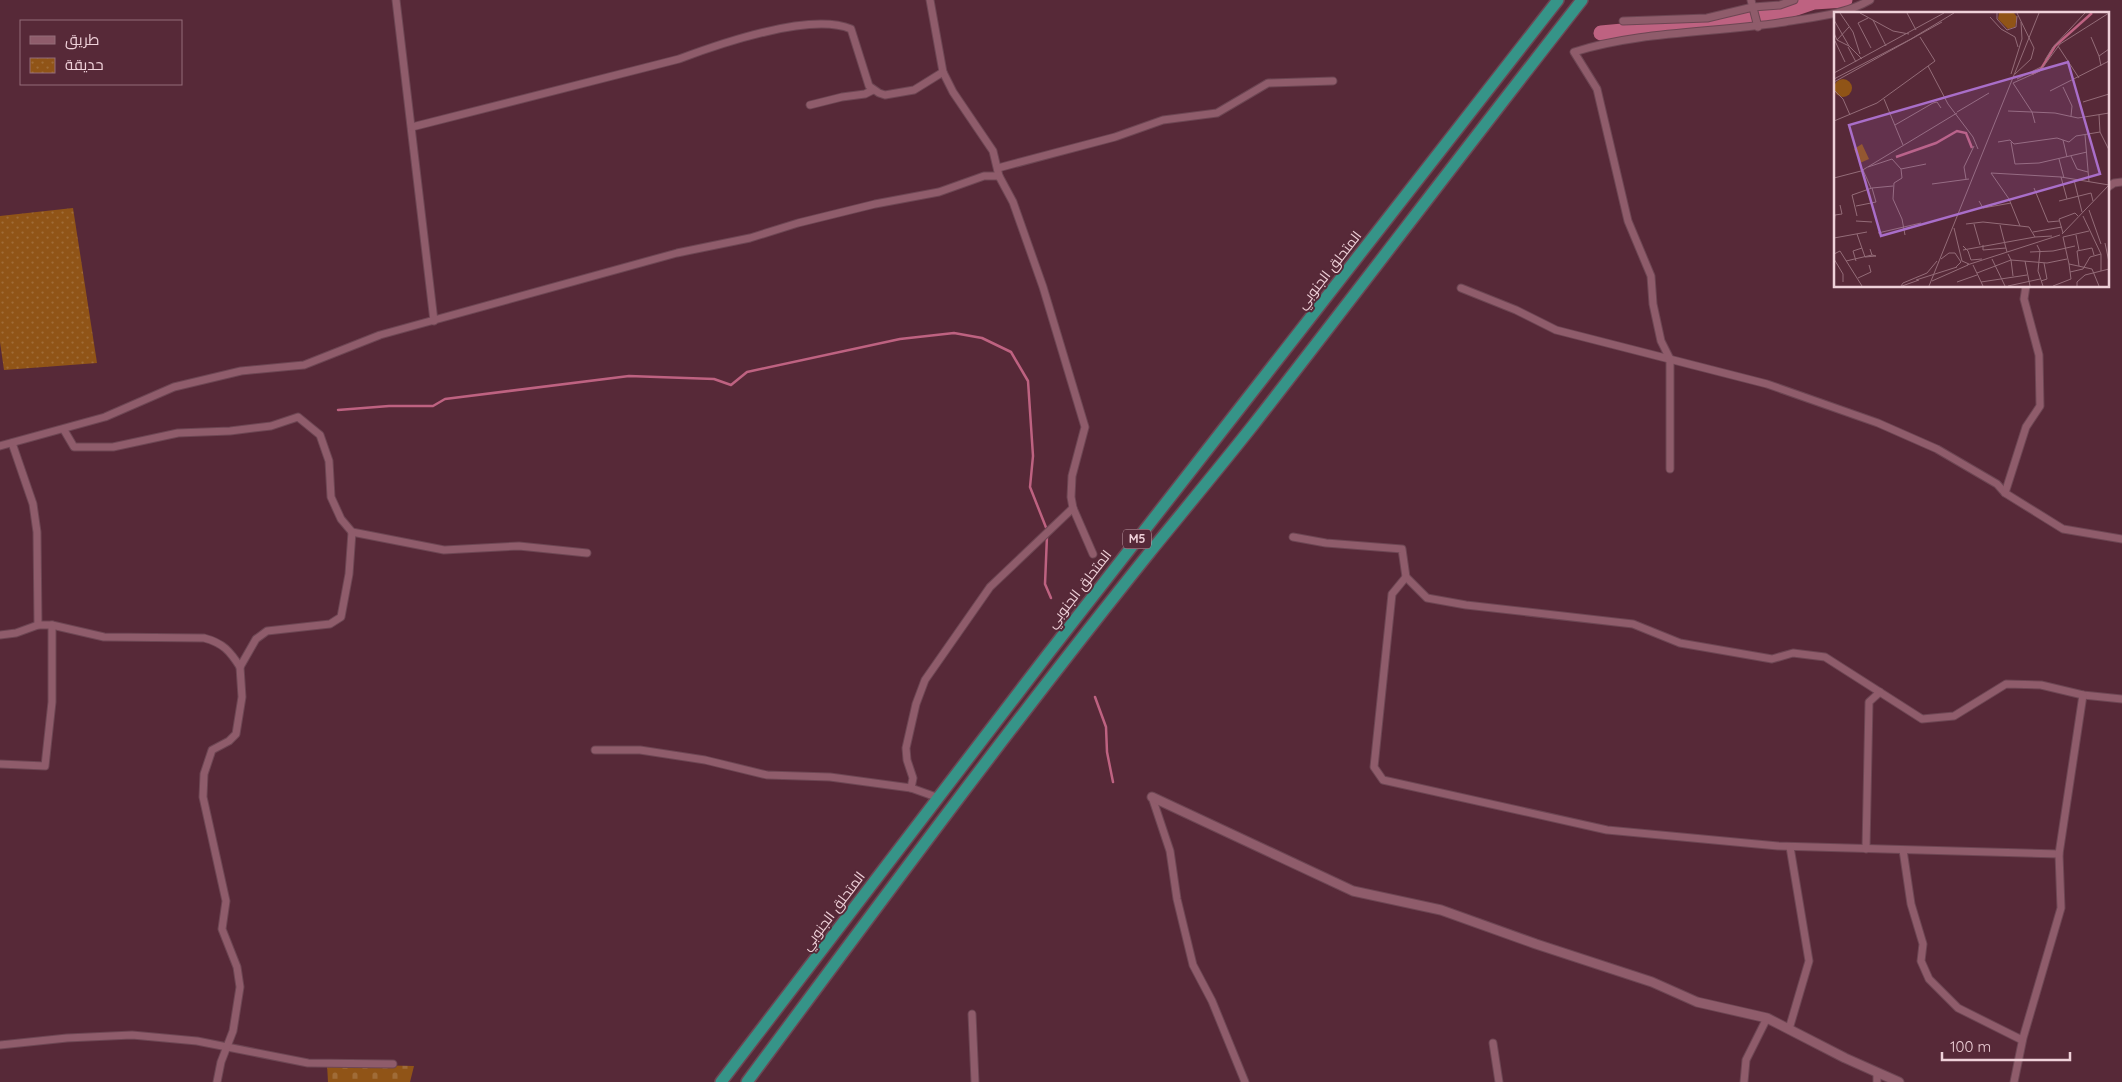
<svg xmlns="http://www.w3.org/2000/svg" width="2122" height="1082" viewBox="0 0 2122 1082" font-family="Quicksand,Cairo,sans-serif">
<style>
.cemetery{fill:url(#cemetery-stones)}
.park{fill:url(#park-dots)}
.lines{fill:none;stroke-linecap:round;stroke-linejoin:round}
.stream{stroke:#be6281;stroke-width:2.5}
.river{stroke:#be6281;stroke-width:15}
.minor-casing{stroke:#6d4653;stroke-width:9}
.tertiary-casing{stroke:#6d4653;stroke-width:11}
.trunk-casing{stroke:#6d4653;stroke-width:14}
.minor{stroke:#8f5c6b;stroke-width:7}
.tertiary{stroke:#8f5c6b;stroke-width:9}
.trunk{stroke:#369488;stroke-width:11}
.labels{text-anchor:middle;stroke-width:4;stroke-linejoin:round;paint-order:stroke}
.shield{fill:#572938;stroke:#c19fa9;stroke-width:1}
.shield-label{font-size:12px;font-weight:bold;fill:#efd1d9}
.street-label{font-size:14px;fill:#efd1d9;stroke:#572938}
.inset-river{fill:none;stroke:#be6281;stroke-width:2.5}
.inset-road{fill:none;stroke:#946c78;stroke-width:1}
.view{fill:#a96ec9;fill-opacity:0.15;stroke:#a96ec9;stroke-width:2.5}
.inset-edge{fill:none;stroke:#efd1d9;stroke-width:2.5}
</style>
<defs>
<pattern id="cemetery-stones" width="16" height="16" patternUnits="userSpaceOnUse" patternTransform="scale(1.25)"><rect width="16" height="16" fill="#905417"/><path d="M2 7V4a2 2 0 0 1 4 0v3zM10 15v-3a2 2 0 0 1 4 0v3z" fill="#a06c38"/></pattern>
<pattern id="park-dots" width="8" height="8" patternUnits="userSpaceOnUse" patternTransform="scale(1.25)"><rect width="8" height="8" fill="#905417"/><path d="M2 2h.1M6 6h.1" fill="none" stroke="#a06c38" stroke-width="1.8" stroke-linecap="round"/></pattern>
</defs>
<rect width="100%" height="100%" fill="#572938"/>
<!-- cemetery -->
<polygon class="cemetery" points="327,1064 414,1066 410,1082 328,1082"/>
<!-- park -->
<polygon class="park" points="73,208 97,363 4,370 0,342 0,216"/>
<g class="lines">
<!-- stream -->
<g class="stream">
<polyline points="338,410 389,406 433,406 445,399 629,376 714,379 731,385 747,372 900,339 954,333 982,338 1011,352 1028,381 1033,456 1030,487 1047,530"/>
<polyline points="1047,536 1045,584 1051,598"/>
<polyline points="1095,697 1106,727 1107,752 1113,782"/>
</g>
<!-- river -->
<polyline class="river" points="1601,33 1677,26 1703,27 1785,12 1814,2 1845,0"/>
<!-- minor casing -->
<g class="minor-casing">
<g id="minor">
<polyline points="396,0 434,321"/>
<polyline points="930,0 943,72 953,92 993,151 999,176 1013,202 1043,287 1085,427 1072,476 1071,497 1073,508 1093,554"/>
<polyline points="1751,0 1758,27"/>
<polyline points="1623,21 1707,18 1753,7 1780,5 1794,0"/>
<polyline points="810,105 842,97 865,94 873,90"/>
<path d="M412,127L679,59C719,44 811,12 851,29L869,86L879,93L885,95L914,90L943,72"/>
<polyline points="998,168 1115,137 1163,120 1217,113 1268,83 1333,81"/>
<polyline points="2108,187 2114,183 2122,182"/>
<polyline points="1461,288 1516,310 1556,330 1767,384 1878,423 1937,449 1997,484 2005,493 2063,529 2122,539"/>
<polyline points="64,430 74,447 113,447 178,433 230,431 271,426 298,417 320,435 329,461 331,497 341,519 352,532 444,550 519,546 587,553"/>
<polyline points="12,443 33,504 37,532 38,625"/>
<polyline points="0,446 105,417 174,387 241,371 304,365 380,335 677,253 750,238 798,223 875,204 939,192 984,176 999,176"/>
<path d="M1670,469V359L1661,341L1653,304L1651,276L1628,221L1597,89L1574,52C1640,31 1717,33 1785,22C1814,17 1844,15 1870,0"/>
<polyline points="2005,493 2026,427 2040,406 2039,355 2024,299 2026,286"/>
<polyline points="1293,537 1326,543 1402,549 1406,577 1427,598 1466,605 1633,624 1680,643 1772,659 1793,653 1825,657 1922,719 1954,716 2006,684 2041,685 2083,695 2122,699"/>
<polyline points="1406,577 1392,594 1374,767 1383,780 1607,830 1778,846 2059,854"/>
<path d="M0,635L16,633L38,625H52L104,637L204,638C223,643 230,651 240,667"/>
<polyline points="595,750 640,750 705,760 767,775 830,777 911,788 939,798"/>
<polyline points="0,764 45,766 52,702 52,625"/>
<polyline points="911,788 913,778 907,760 906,748 916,704 925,680 990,587 1073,508"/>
<polyline points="1152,797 1170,851 1177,899 1193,965 1212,1001 1245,1082"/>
<polyline points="1866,849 1869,702 1880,692"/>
<polyline points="1903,850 1911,904 1923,944 1921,961 1929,979 1958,1008 2022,1040"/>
<polyline points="972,1014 975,1082"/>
<polyline points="1789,1029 1809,961 1790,847"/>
<polyline points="1493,1043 1499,1082"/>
<polyline points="0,1045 67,1038 132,1035 197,1041 308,1063 393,1064"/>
<polyline points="217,1082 221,1062 233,1031 240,987 237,967 222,929 226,901 203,797 204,774 212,750 229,741 236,734 242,697 240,667 256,639 267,631 330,624 341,617 349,574 352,532"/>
<polyline points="1744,1082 1746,1060 1767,1018"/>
<polyline points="1877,1082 1877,1072"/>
<polyline points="2014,1082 2023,1038 2061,908 2059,854 2083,695"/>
</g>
</g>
<!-- tertiary casing -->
<g class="tertiary-casing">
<polyline id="tertiary" points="1152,797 1353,891 1441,910 1536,944 1652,982 1697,1002 1767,1018 1845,1058 1899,1082"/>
</g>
<!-- trunk casing -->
<g class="trunk-casing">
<g id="trunk">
<polyline points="721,1082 1048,654 1558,0"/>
<path d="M747,1082C879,904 1011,725 1150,552C1185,509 1220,467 1254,424C1364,283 1472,140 1582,0"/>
</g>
</g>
<!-- minor -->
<use href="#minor" class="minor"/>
<!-- tertiary -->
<use href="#tertiary" class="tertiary"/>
<!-- trunk -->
<use href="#trunk" class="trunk"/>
</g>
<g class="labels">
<!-- shield labels -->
<rect class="shield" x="1123" y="529.5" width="28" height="19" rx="4"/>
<g class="shield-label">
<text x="1137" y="543">M5</text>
</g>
<!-- street labels -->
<g class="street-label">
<text transform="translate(1329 270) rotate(-52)" y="5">المتحلق الجنوبي</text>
<text transform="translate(1079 589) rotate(-52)" y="5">المتحلق الجنوبي</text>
<text transform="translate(833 911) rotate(-53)" y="5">المتحلق الجنوبي</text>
</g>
</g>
<!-- overview -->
<g transform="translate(1834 12)">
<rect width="275" height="275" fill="#572938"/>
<path d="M0 76a9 9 0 1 1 18 0a9 9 0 1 1-18 0Z" fill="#905417"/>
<path d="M165,1H180L183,5L181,15L174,17L164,7ZM28,132L35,147L26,151L20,137Z" fill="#905417"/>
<path class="inset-river" d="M198,62L207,57L221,34L258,1M62,145L102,131L123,119L132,121L138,136"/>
<path class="inset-road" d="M6,1L19,20L26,42M26,1L59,19L75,22M73,1L82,18M163,1V7L173,18L182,15L183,4M156,5L167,17L181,25L184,35M34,6L24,11L37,36M0,8L15,34L28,47M39,8L52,34M0,21L3,28L15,34M86,25L101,49M257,25L265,44M3,28L15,15M1,29L11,50M224,34L245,66M14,35L22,50M211,48L219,35L251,1M94,54L114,92L139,125L144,137M267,54L265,44L275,37M0,61L110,1M177,62L188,27L187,10M181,62L197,47L200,36L183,1M0,67L77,27L120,1M183,67L207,55M0,70L108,10M229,75L238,94L237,104M0,78L9,87L16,103M216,79L275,49M50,87L69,133M249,90L275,82M174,99L221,101L244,106L275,101M123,100L155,81M0,109L43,91L101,49M201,111L198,100L179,71L206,59L226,32L275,1M61,113L99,91L103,90L107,96M266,120L275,138M251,123L255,170M229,128L233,145M164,130L176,128L180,132L223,126L235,130L242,124L266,120L265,103M177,130L181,152L205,151L253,140M237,144L243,157L254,160M225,147L230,166M34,155L58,147L67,157L92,152M67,157L68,166L60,171L59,187L68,207L71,223M29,158L37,176M157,161L227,165L275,173M227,165L233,187M0,166L27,159L123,101M132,167L130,155L140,134M240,168L248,200M98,172L135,167M200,176L214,210L225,209M145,189L149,196L177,191M225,189L257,181L259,189M22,194L42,190L38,176M255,198L267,232M23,204L18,183L38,176L59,174M22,209L38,210M132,212L149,210L186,214M140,212L146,233M166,213L173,240M0,215L1,203L8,202L6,193M120,216L128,249L135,252M255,219L229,225L235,252L258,257L265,274M199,220L228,215M44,221L87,211M229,221L225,207L241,201L244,204M23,222L31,245L42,244L38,243M228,222L275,173M242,223L245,238M201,225L218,224M0,226L33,220M271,231L275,250M149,233V238L172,236M203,233L206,239L204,259L209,274M129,234L134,239L137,248L148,247M129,238L201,225L195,215L186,214L175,187L157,161M196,240L219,239L241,234M0,242L6,239L28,274M174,242L177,248L213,251L233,247M267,242V259M0,247L9,262V270M107,247L115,241H121L127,250L122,255M158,247L171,274M12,249L38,243L36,237M22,249L19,239L28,236M191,249L196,274M133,253L226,223M139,253L149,274M245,254L243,239L258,236L260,243M236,260L249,257L256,245L267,242L249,204M143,261L177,248L179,264M24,266L37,260L35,253M82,268L123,255M98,269L134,253M207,269L213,267L210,251M123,270L143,263M147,270L193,263M67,274L69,271L93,261L103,249M68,274L85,268M95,274L205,1M174,274L206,267M219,274L237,267L235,252M243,274V270L251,263L275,257"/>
<path class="view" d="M234,50L266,162L47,224L15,113Z"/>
<rect width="275" height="275" class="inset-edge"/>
</g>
<!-- legend -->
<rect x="20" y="20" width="162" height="65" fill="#572938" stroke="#946c78"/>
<rect x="30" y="36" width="25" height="8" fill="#8f5c6b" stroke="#946c78"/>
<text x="65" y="45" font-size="15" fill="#efd1d9">طريق</text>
<rect x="30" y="58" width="25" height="15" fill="url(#park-dots)" stroke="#946c78"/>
<text x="65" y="70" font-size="15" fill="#efd1d9">حديقة</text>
<!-- scale -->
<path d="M1942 1052v8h128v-8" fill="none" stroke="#efd1d9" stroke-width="2.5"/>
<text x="1950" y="1052" font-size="15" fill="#efd1d9" stroke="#572938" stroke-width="4" paint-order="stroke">100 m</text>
</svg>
